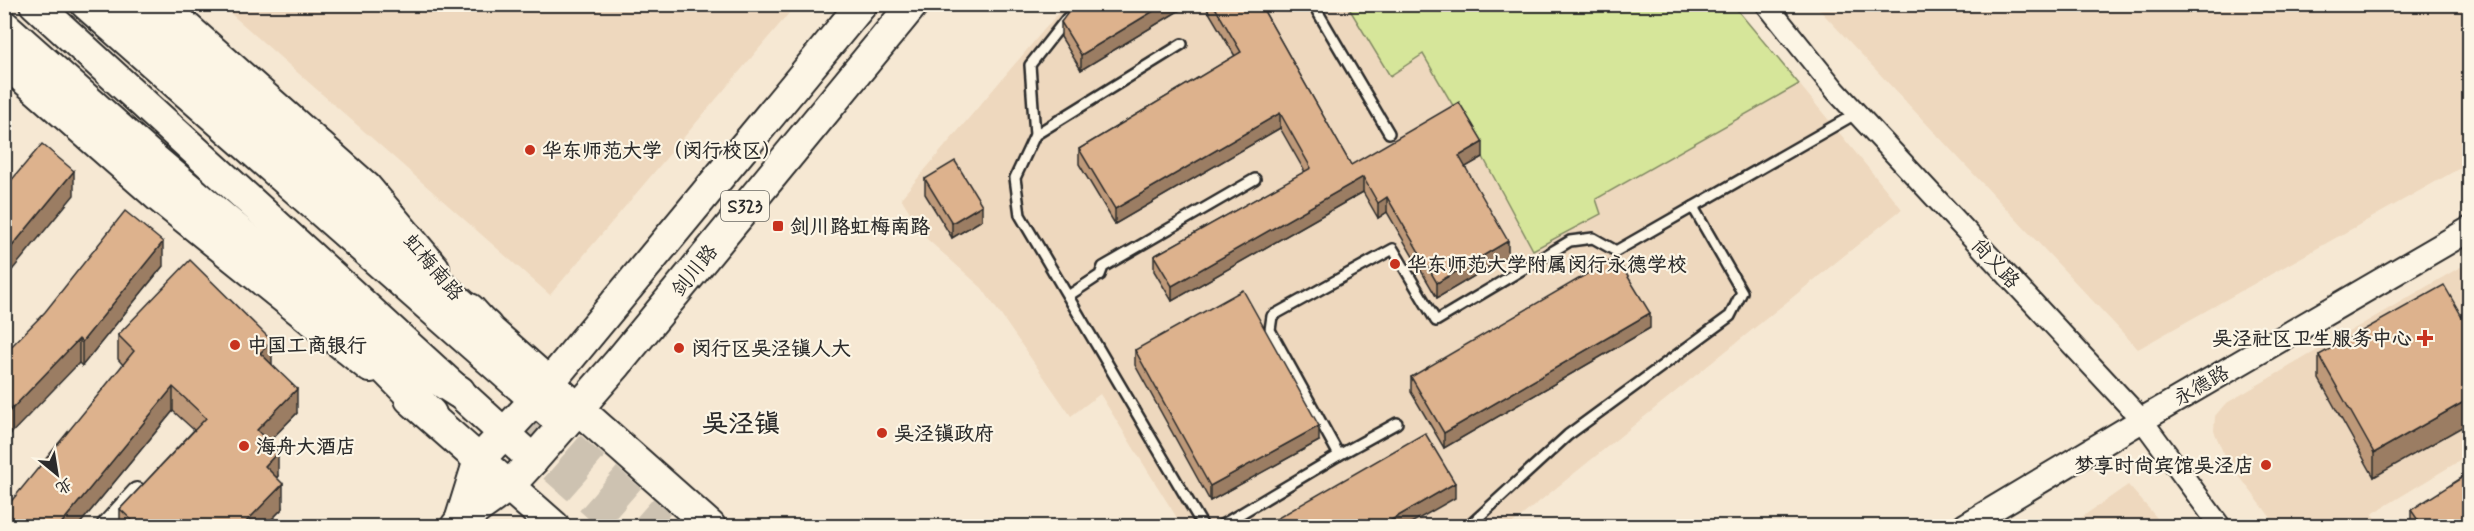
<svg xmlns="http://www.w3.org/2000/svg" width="2474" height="531" viewBox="0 0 2474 531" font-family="Mynerve,'LXGW WenKai TC',sans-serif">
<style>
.built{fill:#eed8be}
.green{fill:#d6e69a;stroke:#808862;stroke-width:1.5}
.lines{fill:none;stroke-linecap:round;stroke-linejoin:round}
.trunk-tunnel{stroke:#cdc2b1;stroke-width:32;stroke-dasharray:32 16;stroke-linecap:butt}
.service-casing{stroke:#2b2b2b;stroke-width:14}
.minor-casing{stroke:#2b2b2b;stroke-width:24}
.tertiary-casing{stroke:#2b2b2b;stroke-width:28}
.primary-casing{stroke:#2b2b2b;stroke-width:34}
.trunk-casing{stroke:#2b2b2b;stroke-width:36}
.service{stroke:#fcf5e5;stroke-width:9}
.minor{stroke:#fcf5e5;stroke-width:20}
.tertiary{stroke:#fcf5e5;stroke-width:24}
.primary{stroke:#fcf5e5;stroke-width:30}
.trunk{stroke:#fcf5e5;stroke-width:32}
.wall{fill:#be9979;stroke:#2b2b2b;stroke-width:1.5}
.shaded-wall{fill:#9b7d63;stroke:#2b2b2b;stroke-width:1.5}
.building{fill:#ddb28d;stroke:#2b2b2b;stroke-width:1.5}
.poi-dot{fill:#c8321e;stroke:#fcf5e5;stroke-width:2}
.labels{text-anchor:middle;stroke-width:4.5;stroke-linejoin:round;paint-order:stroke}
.shield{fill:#fcf5e5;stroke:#6a6863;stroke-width:1.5}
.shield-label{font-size:18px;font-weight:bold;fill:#2b2b2b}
.poi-label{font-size:20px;font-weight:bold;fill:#2b2b2b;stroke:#fcf5e5;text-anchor:start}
.street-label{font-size:20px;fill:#2b2b2b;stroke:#fcf5e5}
.district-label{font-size:26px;font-weight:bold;fill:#2b2b2b;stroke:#fcf5e5}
</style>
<rect width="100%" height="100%" fill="#f6e8d3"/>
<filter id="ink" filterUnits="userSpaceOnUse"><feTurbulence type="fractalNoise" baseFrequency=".0167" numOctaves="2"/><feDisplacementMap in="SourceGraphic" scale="12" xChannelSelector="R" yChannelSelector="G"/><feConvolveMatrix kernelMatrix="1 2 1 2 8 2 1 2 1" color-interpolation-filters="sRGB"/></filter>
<g filter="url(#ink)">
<!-- built -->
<g class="built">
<polygon points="1733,4 1902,209 1509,526 1182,526 1100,394 1071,416 982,288 927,239 901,198 1065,5"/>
<polygon points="221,5 796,4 796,5 550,295"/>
<polygon points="1815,5 2469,5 2469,163 2138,349"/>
<polygon points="2469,262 2469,455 2372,514 2380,526 2277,526 2225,457 2214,431 2215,416 2225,404"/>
<polygon points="2128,485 2164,526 2069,526"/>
</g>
<!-- green -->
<polygon class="green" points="1347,5 1733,5 1799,84 1596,199 1601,214 1533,250 1483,157 1423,54 1390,76"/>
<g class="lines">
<!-- trunk-tunnel -->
<g class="trunk-tunnel">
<polyline points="534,416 660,526"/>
<polyline points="518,435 621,526"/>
</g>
<!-- service casing -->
<g class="service-casing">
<g id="service">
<polyline points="1089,4 1067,18 1030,65 1035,135 1015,178 1020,215 1203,526"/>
<polyline points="1313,4 1389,133"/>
<polyline points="1035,135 1182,44"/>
<polyline points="1068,296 1100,275 1103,267 1255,179"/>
<polyline points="1339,455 1397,423"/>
<polyline points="1220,526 1339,455 1270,330 1272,316 1393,249 1436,321 1570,241 1593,238 1616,251 1857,113"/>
<polyline points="1469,526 1568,435 1730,316 1742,292 1693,207"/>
</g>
</g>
<!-- minor casing -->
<g class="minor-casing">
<g id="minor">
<polyline points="1766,4 1836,91 2142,420 2220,526"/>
<polyline points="107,526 137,493"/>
</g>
</g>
<!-- tertiary casing -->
<g class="tertiary-casing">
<polyline id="tertiary" points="1965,526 2142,420 2470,229"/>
</g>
<!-- primary casing -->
<g class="primary-casing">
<g id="primary">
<polyline points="35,4 533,460"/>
<polyline points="86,4 550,413"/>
<polyline points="160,4 366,187 434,268"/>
<polyline points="4,61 159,197 370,367"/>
<polyline points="470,309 486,327 710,526"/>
<polyline points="410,399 554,526"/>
<polyline points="460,521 479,460 535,400 862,4"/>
<polyline points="456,526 460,521 509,486 533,460 617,364 913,4"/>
</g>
</g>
<!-- trunk casing -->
<g class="trunk-casing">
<g id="trunk">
<polyline points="122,4 486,327"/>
<polyline points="4,27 150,157 320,301 430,414"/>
<polyline points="376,339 459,392"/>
</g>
</g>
<!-- service -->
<use href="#service" class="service"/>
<!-- minor -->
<use href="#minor" class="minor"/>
<!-- tertiary -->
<use href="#tertiary" class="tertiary"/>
<!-- primary -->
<use href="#primary" class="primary"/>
<!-- trunk -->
<use href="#trunk" class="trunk"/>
</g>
<!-- wall -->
<g class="wall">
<polygon points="1079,4 1190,4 1081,70 1061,37 1061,22"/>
<polygon points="1204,4 1260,4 1351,165 1483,157 1465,167 1508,256 1437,298 1387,212 1378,218 1363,192 1172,301 1154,271 1154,256 1305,172 1280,128 1115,224 1079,164 1079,149 1235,56"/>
<polygon points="925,179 982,220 952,238 925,194"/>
<polygon points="163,266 82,366 79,363 4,354"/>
<polygon points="1650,328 1444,448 1411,392 1411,377"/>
<polygon points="2469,329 2374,477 2319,379 2319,355"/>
<polygon points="118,335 272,365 297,413 268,442 278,476 277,477 283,508 265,526 120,526 120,509 194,430 173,411 78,526 4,526 123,365 118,359"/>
<polygon points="1135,350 1319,441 1210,501 1135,365"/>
<polygon points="2411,510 2469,526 2411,526"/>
</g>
<!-- shaded-wall -->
<g class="shaded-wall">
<polygon points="1165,4 1190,4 1081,70 1081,55"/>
<polygon points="1280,113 1280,128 1115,224 1115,209"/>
<polygon points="1483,142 1483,157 1459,171 1459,156"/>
<polygon points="74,171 74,195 4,280 4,256"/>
<polygon points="1363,177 1363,192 1172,301 1172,286"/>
<polygon points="1387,197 1387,212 1378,218 1378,203"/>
<polygon points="982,205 982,220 952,238 952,223"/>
<polygon points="1508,241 1508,256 1437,298 1437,283"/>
<polygon points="163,242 163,266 82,366 82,342"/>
<polygon points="1650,313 1650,328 1444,448 1444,433"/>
<polygon points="79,339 79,363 4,441 4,417"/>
<polygon points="272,341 272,365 260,353"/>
<polygon points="173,387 173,411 78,526 59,526"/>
<polygon points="297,389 297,413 257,454 257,430"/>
<polygon points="2469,399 2469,423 2374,477 2374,453"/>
<polygon points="1319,426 1319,441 1210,501 1210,486"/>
<polygon points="278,452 278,476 265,489 265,466"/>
<polygon points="1455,483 1455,498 1406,526 1381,526"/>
<polygon points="283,484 283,508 265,526 242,526"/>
<polygon points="2469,520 2469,526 2460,526"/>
</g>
<!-- building -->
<g class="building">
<polygon points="1079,4 1165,4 1081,55 1061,22 1070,10"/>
<polygon points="1213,4 1260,4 1351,165 1459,102 1483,142 1459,156 1508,241 1437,283 1387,197 1378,203 1363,177 1172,286 1154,256 1311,168 1280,113 1115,209 1079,149 1241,52"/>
<polygon points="42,144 74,171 4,256 4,189"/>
<polygon points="955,161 982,205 952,223 925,179"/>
<polygon points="125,211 163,242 82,342 79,339 4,417 4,354 45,312"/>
<polygon points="1616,257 1650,313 1444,433 1411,377"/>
<polygon points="190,260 272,341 260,353 297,389 257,430 278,452 265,466 283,484 242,526 188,526 186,525 184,526 138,526 120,509 206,418 173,387 59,526 4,526 4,510 134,351 118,335"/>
<polygon points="2444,285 2469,329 2469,399 2374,453 2319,355"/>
<polygon points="1243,290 1319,426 1210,486 1135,350"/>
<polygon points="1425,433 1455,483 1381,526 1264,526"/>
<polygon points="2469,473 2469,520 2460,526 2422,526 2411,510"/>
</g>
</g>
<!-- markers -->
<g class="poi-dot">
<circle cx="530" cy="150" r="6"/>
<rect x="772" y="220" width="12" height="12" rx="3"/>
<circle cx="1395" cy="264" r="6"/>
<path d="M2422 329h6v6h6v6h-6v6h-6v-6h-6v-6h6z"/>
<circle cx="235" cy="345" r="6"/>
<circle cx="679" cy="348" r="6"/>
<circle cx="882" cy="433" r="6"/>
<circle cx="244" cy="446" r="6"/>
<circle cx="2266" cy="465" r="6"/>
</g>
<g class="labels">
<!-- shield labels -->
<rect class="shield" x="721" y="191" width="48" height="30" rx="4.5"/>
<g class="shield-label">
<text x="745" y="212">S323</text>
</g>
<!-- poi labels -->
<g class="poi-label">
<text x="542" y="157">华东师范大学（闵行校区）</text>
<text x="790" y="233">剑川路虹梅南路</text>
<text x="1407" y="271">华东师范大学附属闵行永德学校</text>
<text x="2412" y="345" text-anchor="end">吴泾社区卫生服务中心</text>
<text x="247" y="352">中国工商银行</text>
<text x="691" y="355">闵行区吴泾镇人大</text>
<text x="894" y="440">吴泾镇政府</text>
<text x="256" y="453">海舟大酒店</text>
<text x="2254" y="472" text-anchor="end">梦享时尚宾馆吴泾店</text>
</g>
<!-- street labels -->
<g class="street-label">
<text transform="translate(1996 263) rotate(47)" y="7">尚义路</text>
<text transform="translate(434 267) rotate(50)" y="7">虹梅南路</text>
<text transform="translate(694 270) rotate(-51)" y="7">剑川路</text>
<text transform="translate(2201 385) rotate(-30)" y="7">永德路</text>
</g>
<!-- district labels -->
<g class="district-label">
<text x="741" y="432">吴泾镇</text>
</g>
</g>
<!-- margin -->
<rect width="2474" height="531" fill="none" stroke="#fcf5e5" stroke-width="24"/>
<rect x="12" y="12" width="2450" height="507" fill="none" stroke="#2b2b2b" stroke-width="2" filter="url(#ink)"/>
<!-- north arrow -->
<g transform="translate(57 474) rotate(150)" stroke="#fcf5e5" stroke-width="4.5" paint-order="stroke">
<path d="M0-4.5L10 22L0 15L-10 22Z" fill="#2b2b2b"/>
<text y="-9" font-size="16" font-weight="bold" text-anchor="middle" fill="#2b2b2b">北</text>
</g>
</svg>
